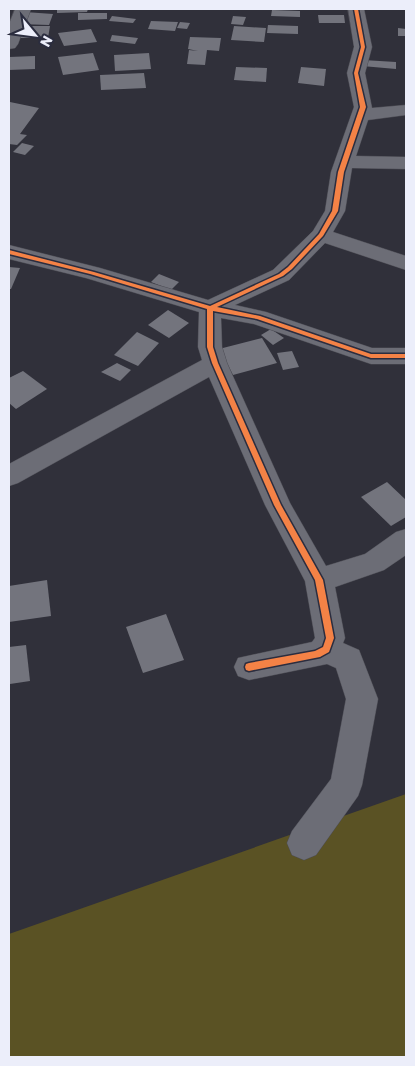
<svg xmlns="http://www.w3.org/2000/svg" width="415" height="1066" viewBox="0 0 415 1066" font-family="Rubik,sans-serif">
<style>
.green{fill:#5a5224}
.building{fill:#73747d}
.lines{fill:none;stroke-linecap:round;stroke-linejoin:round}
.minor-casing{stroke:#4c4c54;stroke-width:1}
.minor{fill:#6c6d76;fill-rule:evenodd}
.cycleway-casing{stroke:#2b2d3f;stroke-width:3}
.cycleway{fill:#f48246;fill-rule:evenodd}
</style>
<rect width="100%" height="100%" fill="#30303a"/>
<!-- green -->
<polygon class="green" points="406,794 406,1057 9,1057 9,934"/>
<!-- building -->
<g class="building">
<polygon points="57,9 88,9 87,12 57,13"/>
<polygon points="272,10 300,11 300,17 271,16"/>
<polygon points="25,12 53,14 49,25 19,24"/>
<polygon points="78,13 107,13 107,19 78,20"/>
<polygon points="318,15 344,15 345,23 319,23"/>
<polygon points="112,16 136,19 133,23 109,21"/>
<polygon points="233,16 246,17 243,25 231,24"/>
<polygon points="151,21 178,22 175,31 148,29"/>
<polygon points="180,22 190,23 187,29 177,28"/>
<polygon points="268,25 298,26 298,34 267,33"/>
<polygon points="18,26 50,26 48,38 16,38"/>
<polygon points="234,26 266,28 264,42 231,40"/>
<polygon points="398,28 406,29 406,36 398,36"/>
<polygon points="91,29 97,42 64,46 58,33"/>
<polygon points="112,35 138,38 135,44 110,41"/>
<polygon points="190,37 221,38 219,51 207,50 205,65 187,64 189,50 198,51 188,49"/>
<polygon points="93,53 99,70 63,75 58,57"/>
<polygon points="149,53 151,69 115,71 114,55"/>
<polygon points="35,56 35,69 9,70 9,57"/>
<polygon points="363,60 396,62 396,69 362,66"/>
<polygon points="236,67 267,68 266,82 234,80"/>
<polygon points="301,67 326,69 324,86 298,83"/>
<polygon points="144,73 146,88 101,90 100,75"/>
<polygon points="10,102 39,108 20,134 27,135 17,145 9,144"/>
<polygon points="22,143 34,146 25,155 13,152"/>
<polygon points="9,267 20,268 11,289 9,289"/>
<polygon points="159,274 179,282 171,290 151,282"/>
<polygon points="168,310 189,323 169,338 148,325"/>
<polygon points="271,329 284,338 273,345 261,335"/>
<polygon points="137,332 159,343 138,366 114,355"/>
<polygon points="262,338 277,363 233,375 219,349"/>
<polygon points="292,351 299,367 283,370 277,353"/>
<polygon points="117,363 131,370 120,381 101,372"/>
<polygon points="23,371 47,389 16,409 9,403 9,378"/>
<polygon points="387,482 406,500 406,517 391,526 361,497"/>
<polygon points="47,580 51,616 9,622 9,586"/>
<polygon points="166,614 184,660 143,673 126,627"/>
<polygon points="26,645 30,681 10,684 9,647"/>
</g>
<g class="lines">
<!-- minor casing -->
<g class="minor-casing">
<g id="minor">
<polygon points="15,9 31,9 18,44 15,48 9,49 9,24"/>
<polygon points="348,9 364,9 372,47 365,73 372,108 406,105 406,115 368,120 356,156 406,157 406,169 352,168 345,211 333,232 406,256 406,270 325,243 289,280 235,305 266,312 372,348 406,348 406,364 371,364 254,324 221,318 222,347 227,363 290,503 326,566 365,554 396,532 406,529 406,555 384,570 335,587 345,638 343,643 359,650 378,699 362,785 358,796 316,855 304,860 292,855 287,843 292,831 331,779 346,699 336,668 327,664 249,680 238,676 234,667 238,658 312,642 315,638 305,581 265,505 209,377 18,483 9,486 9,464 202,360 198,347 199,312 86,278 9,259 9,245 100,268 208,300 273,270 313,231 325,211 331,172 354,107 347,73 354,47"/>
</g>
</g>
<!-- minor -->
<use href="#minor" class="minor"/>
<!-- cycleway casing -->
<g class="cycleway-casing">
<polygon id="cycleway" points="354,9 358,9 365,47 358,73 366,107 344,172 338,211 323,236 292,269 283,276 217,307 260,316 371,354 406,354 406,358 371,358 257,319 213,311 213,347 218,363 281,505 323,580 334,638 329,652 320,657 249,671 246,670 245,667 246,664 249,663 315,651 323,647 326,638 315,580 274,505 212,363 207,347 207,309 90,274 9,254 9,250 94,272 210,306 279,274 288,267 319,234 332,211 338,172 360,107 354,73 361,47"/>
</g>
<!-- cycleway -->
<use href="#cycleway" class="cycleway"/>
</g>
<!-- border -->
<rect width="415" height="1066" fill="none" stroke="#eceefa" stroke-width="20"/>
<!-- north arrow -->
<g transform="translate(35 35) rotate(119)" stroke="#2b2d3f" stroke-width="4" paint-order="stroke">
<path d="M0-4L9 19L0 12L-9 19Z" fill="#eceefa"/>
<text y="-8" font-size="14" font-weight="bold" text-anchor="middle" fill="#eceefa">N</text>
</g>
</svg>
